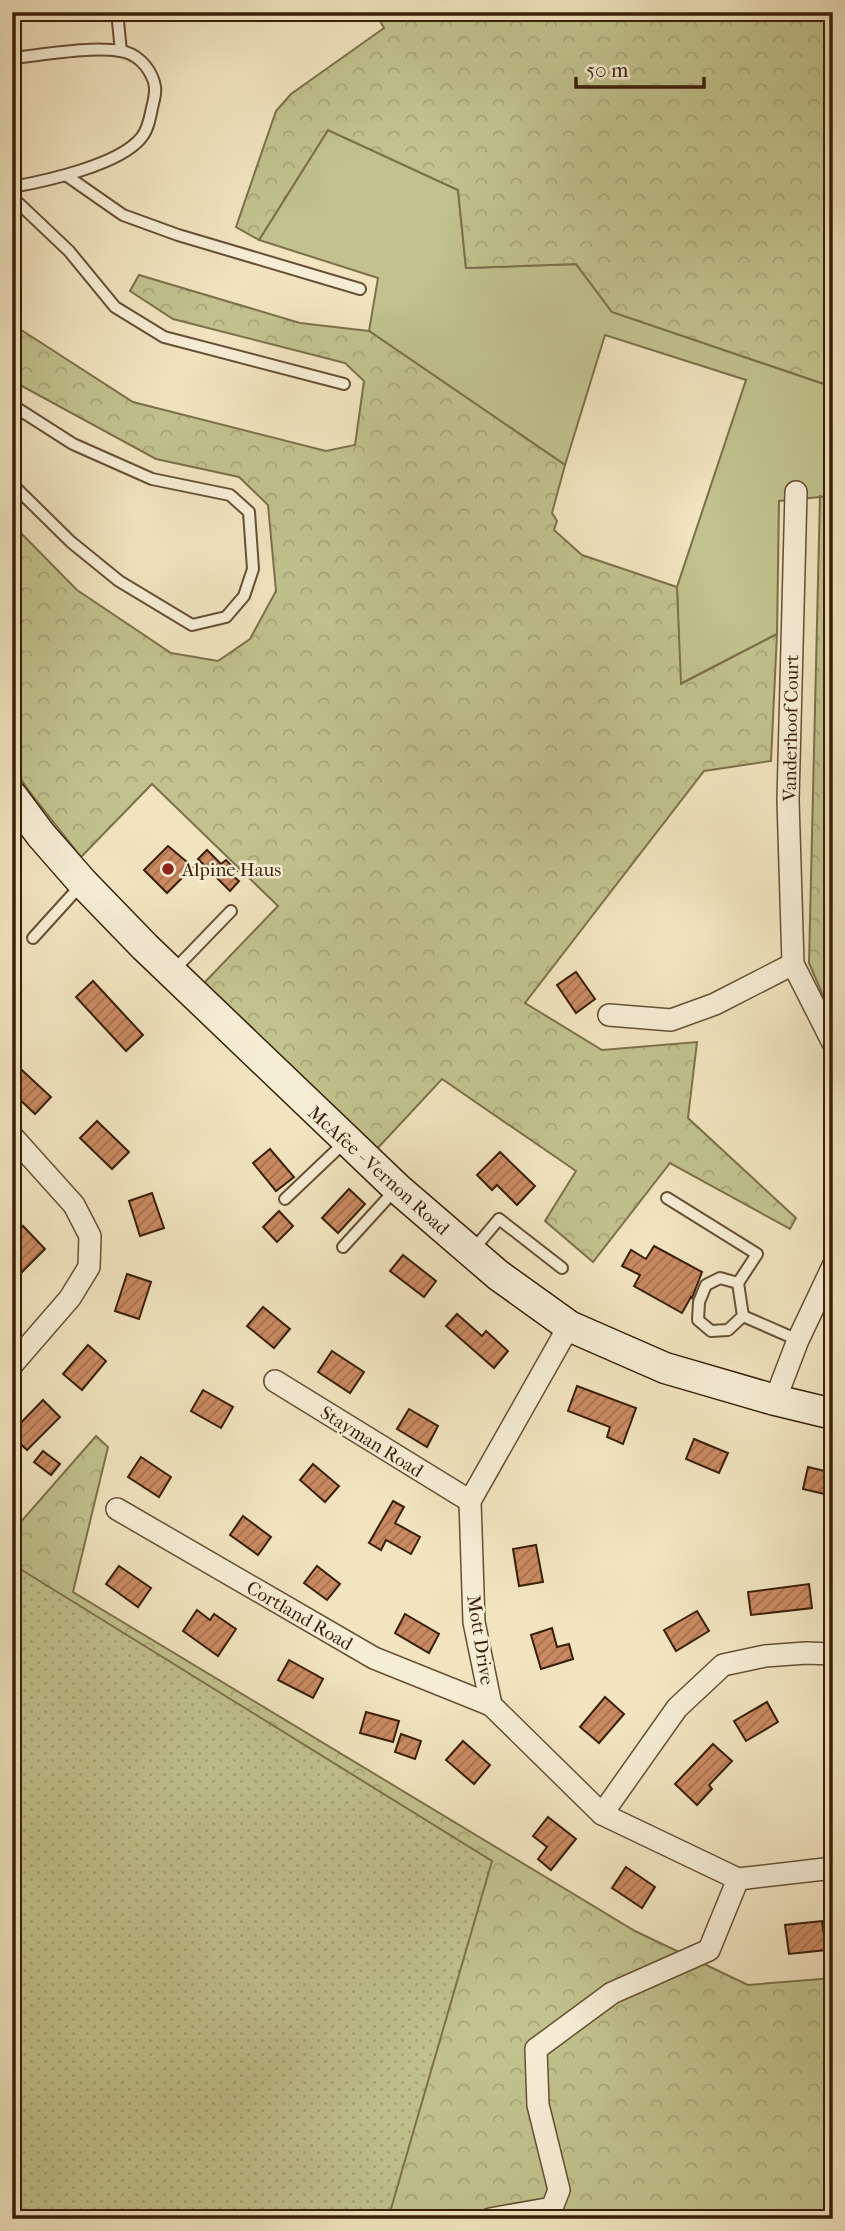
<svg xmlns="http://www.w3.org/2000/svg" width="845" height="2231" viewBox="0 0 845 2231" font-family="'IM FELL French Canon',serif">
<style>
.grass{fill:#c1c28d;stroke:#7d704a;stroke-width:2}
.forest{fill:url(#forest-crowns);stroke:#7d704a;stroke-width:2}
.park{fill:url(#park-dots);stroke:#7d704a;stroke-width:2}
.building{fill:url(#building-hatch);stroke:#391f07;stroke-width:2}
.lines{fill:none;stroke-linecap:round;stroke-linejoin:round}
.service-casing{stroke:#675035;stroke-width:14}
.minor-casing{stroke:#675035;stroke-width:24}
.secondary-casing{stroke:#391f07;stroke-width:33}
.service{stroke:#f6edd5;stroke-width:10}
.minor{stroke:#f6edd5;stroke-width:21}
.secondary{stroke:#f6edd5;stroke-width:30}
.poi-dot{fill:#8f2418;stroke:#f6edd5;stroke-width:2.5}
.labels{text-anchor:middle;stroke-width:5;stroke-linejoin:round;paint-order:stroke}
.street-label{font-size:19px;fill:#391f07;stroke:#f6edd5}
.poi-label{font-size:19px;fill:#391f07;stroke:#f6edd5;text-anchor:start}
</style>
<defs>
<pattern id="forest-crowns" width="20" height="18" patternUnits="userSpaceOnUse" patternTransform="scale(1.75)"><rect width="20" height="18" fill="#c1c28d"/><path d="M2 6a3 3 0 1 1 6 0M12 15a3 3 0 1 1 6 0" fill="none" stroke="#a7a678"/></pattern>
<pattern id="park-dots" width="8" height="8" patternUnits="userSpaceOnUse" patternTransform="scale(1.75)"><rect width="8" height="8" fill="#c1c28d"/><path d="M2 2h.1M6 6h.1" fill="none" stroke="#a7a678" stroke-width="1.8" stroke-linecap="round"/></pattern>
<pattern id="building-hatch" width="6" height="6" patternUnits="userSpaceOnUse" patternTransform="scale(1.75)"><rect width="6" height="6" fill="#ca8a62"/><path d="M-1 1l2-2M0 6l6-6M5 7l2-2" fill="none" stroke="#a5704f"/></pattern>
</defs>
<rect width="100%" height="100%" fill="#f1e4bf"/>
<filter id="stains"><feTurbulence type="fractalNoise" baseFrequency=".00286" numOctaves="4"/><feColorMatrix values="0 0 0 0 .2 0 0 0 0 .09 0 0 0 0 .02 0 0 0 .5 -.17"/></filter>
<radialGradient id="worn" r=".72"><stop offset=".6" stop-color="#630" stop-opacity="0"/><stop offset="1" stop-color="#630" stop-opacity=".3"/></radialGradient>
<!-- grass -->
<polygon class="grass" points="328,130 458,190 466,268 576,264 612,312 833,387 833,501 820,497 779,501 777,634 680,684 677,587 746,380 605,335 565,465 369,331 378,278 259,240"/>
<!-- forest -->
<g class="forest">
<polygon points="375,12 779,12 781,14 790,12 833,12 833,387 612,312 576,264 466,268 458,190 328,130 259,240 236,227 276,111 291,94 384,28"/>
<polygon points="139,275 300,323 369,331 565,465 552,513 557,521 554,530 582,555 677,587 681,684 777,634 771,761 704,771 525,1003 602,1050 697,1042 688,1118 796,1218 790,1229 670,1163 593,1262 545,1221 576,1171 442,1079 376,1150 204,983 278,906 152,784 81,857 29,791 12,766 12,524 77,590 171,653 218,661 250,639 276,591 268,505 239,477 156,459 18,384 12,377 12,324 133,402 326,451 355,445 364,381 345,363 173,319 130,291"/>
<polygon points="820,496 833,501 833,1019 809,963"/>
<polygon points="96,1436 108,1447 73,1592 635,1931 748,1985 833,1978 833,2219 12,2219 12,1532"/>
</g>
<!-- park -->
<polygon class="park" points="17,1567 492,1861 388,2219 12,2219 12,1572"/>
<!-- building -->
<g class="building">
<polygon points="168,846 193,867 167,893 144,870"/>
<polygon points="207,850 221,864 226,860 237,871 233,876 239,881 230,891 198,859"/>
<polygon points="576,972 595,999 576,1013 557,985"/>
<polygon points="93,981 143,1035 126,1051 76,997"/>
<polygon points="12,1061 51,1097 35,1114 12,1092"/>
<polygon points="97,1121 129,1152 112,1169 80,1138"/>
<polygon points="270,1149 294,1177 276,1191 253,1163"/>
<polygon points="500,1152 535,1186 517,1205 497,1185 492,1190 477,1175"/>
<polygon points="349,1189 365,1204 338,1233 322,1218"/>
<polygon points="152,1193 164,1228 140,1236 129,1201"/>
<polygon points="279,1211 293,1226 277,1242 263,1227"/>
<polygon points="23,1226 45,1249 22,1272 12,1262 12,1236"/>
<polygon points="654,1246 702,1272 692,1298 691,1297 682,1313 634,1286 640,1275 622,1266 631,1250 646,1259"/>
<polygon points="403,1255 436,1281 424,1297 390,1271"/>
<polygon points="127,1274 151,1282 139,1319 115,1311"/>
<polygon points="263,1307 290,1329 274,1348 247,1326"/>
<polygon points="457,1314 482,1336 486,1331 508,1351 494,1368 446,1326"/>
<polygon points="88,1345 106,1361 82,1390 63,1374"/>
<polygon points="332,1351 364,1372 350,1393 318,1372"/>
<polygon points="577,1386 636,1408 623,1444 607,1437 610,1427 568,1411"/>
<polygon points="203,1390 233,1407 221,1428 191,1411"/>
<polygon points="43,1400 60,1417 27,1450 12,1436 12,1432"/>
<polygon points="409,1409 438,1426 427,1447 397,1429"/>
<polygon points="694,1439 728,1453 719,1473 686,1459"/>
<polygon points="43,1451 60,1464 51,1475 34,1462"/>
<polygon points="141,1457 171,1477 159,1497 128,1477"/>
<polygon points="313,1464 339,1486 325,1502 300,1480"/>
<polygon points="808,1467 833,1473 833,1496 803,1489"/>
<polygon points="393,1501 404,1507 395,1523 420,1537 411,1554 386,1540 381,1550 369,1543"/>
<polygon points="243,1516 271,1537 258,1555 230,1535"/>
<polygon points="536,1545 543,1582 519,1586 513,1549"/>
<polygon points="119,1566 151,1588 138,1607 106,1584"/>
<polygon points="317,1566 340,1584 327,1600 304,1583"/>
<polygon points="809,1584 812,1608 751,1615 748,1592"/>
<polygon points="197,1610 210,1620 214,1614 236,1629 218,1656 183,1631"/>
<polygon points="697,1611 709,1631 676,1651 664,1630"/>
<polygon points="405,1614 439,1634 429,1653 395,1633"/>
<polygon points="552,1628 557,1647 569,1644 573,1659 541,1669 531,1635"/>
<polygon points="289,1660 323,1679 313,1698 278,1680"/>
<polygon points="605,1697 624,1714 599,1743 580,1727"/>
<polygon points="767,1702 778,1722 746,1741 734,1721"/>
<polygon points="366,1712 399,1721 393,1742 360,1733"/>
<polygon points="401,1734 421,1741 415,1759 395,1752"/>
<polygon points="463,1741 490,1765 474,1784 446,1760"/>
<polygon points="713,1744 732,1761 709,1785 712,1789 697,1805 675,1784"/>
<polygon points="548,1817 576,1839 551,1870 538,1859 547,1847 533,1836"/>
<polygon points="626,1867 655,1887 642,1908 612,1888"/>
<polygon points="822,1921 826,1950 789,1954 785,1925"/>
</g>
<g class="lines">
<!-- service casing -->
<g class="service-casing">
<g id="service">
<polyline points="117,12 121,51"/>
<path d="M12,58C43,55 90,46 120,51C136,53 149,66 154,82C157,91 154,99 152,108C150,118 148,130 141,138C119,165 46,181 12,187"/>
<polyline points="67,176 123,215 178,235 360,289"/>
<polyline points="12,197 69,251 115,307 164,337 344,384"/>
<polyline points="12,405 73,444 152,479 230,495 249,512 253,569 244,596 226,617 192,625 119,581 71,542 12,484"/>
<polyline points="33,938 81,885"/>
<polyline points="173,971 231,911"/>
<polyline points="667,1198 757,1254 738,1283"/>
<polyline points="285,1199 346,1141"/>
<polyline points="343,1247 395,1190"/>
<polyline points="473,1250 499,1219 562,1268"/>
<polygon points="720,1278 738,1283 743,1316 728,1330 711,1331 698,1320 699,1302 706,1285"/>
<polyline points="743,1316 798,1340"/>
</g>
</g>
<!-- minor casing -->
<g class="minor-casing">
<g id="minor">
<polyline points="796,492 788,800 793,964 833,1043"/>
<polyline points="609,1015 671,1020 715,1004 793,964"/>
<polyline points="12,1136 74,1205 90,1236 89,1267 70,1298 12,1365"/>
<polyline points="569,1326 470,1501 474,1622 491,1705 602,1814 738,1879 833,1868"/>
<polyline points="275,1381 470,1501"/>
<polyline points="775,1400 798,1340 833,1266"/>
<polyline points="117,1509 374,1658 491,1705"/>
<polyline points="602,1814 677,1708 723,1665 765,1656 806,1653 833,1654"/>
<polyline points="490,2219 552,2208 559,2190 538,2105 536,2049 612,1993 709,1950 738,1879"/>
</g>
</g>
<!-- secondary casing -->
<g class="secondary-casing">
<polyline id="secondary" points="12,796 41,835 83,883 145,947 397,1188 498,1275 569,1326 665,1368 775,1400 833,1414"/>
</g>
<!-- service -->
<use href="#service" class="service"/>
<!-- minor -->
<use href="#minor" class="minor"/>
<!-- secondary -->
<use href="#secondary" class="secondary"/>
</g>
<!-- markers -->
<circle class="poi-dot" cx="168" cy="869" r="7"/>
<g class="labels">
<!-- street labels -->
<g class="street-label">
<text transform="translate(790 728) rotate(-89)" y="7">Vanderhoof Court</text>
<text transform="translate(379 1170) rotate(42)" y="7">McAfee - Vernon Road</text>
<text transform="translate(372 1441) rotate(32)" y="7">Stayman Road</text>
<text transform="translate(300 1615) rotate(30)" y="7">Cortland Road</text>
<text transform="translate(481 1640) rotate(81)" y="7">Mott Drive</text>
</g>
<!-- poi labels -->
<g class="poi-label">
<text x="182" y="876">Alpine Haus</text>
</g>
</g>
<!-- margin -->
<rect width="845" height="2231" fill="none" stroke="#f1e4bf" stroke-width="42"/>
<rect x="14" y="14" width="817" height="2203" fill="none" stroke="#391f07" stroke-width="3.5"/>
<rect x="21" y="21" width="803" height="2189" fill="none" stroke="#391f07" stroke-width="2"/>
<!-- scale -->
<path d="M576 77v10h128v-10" fill="none" stroke="#391f07" stroke-width="3.5"/>
<text x="586" y="77" font-size="21" fill="#391f07" stroke="#f6edd5" stroke-width="5" paint-order="stroke">50 m</text>
<rect width="100%" height="100%" filter="url(#stains)"/>
<rect width="100%" height="100%" fill="url(#worn)"/>
</svg>
